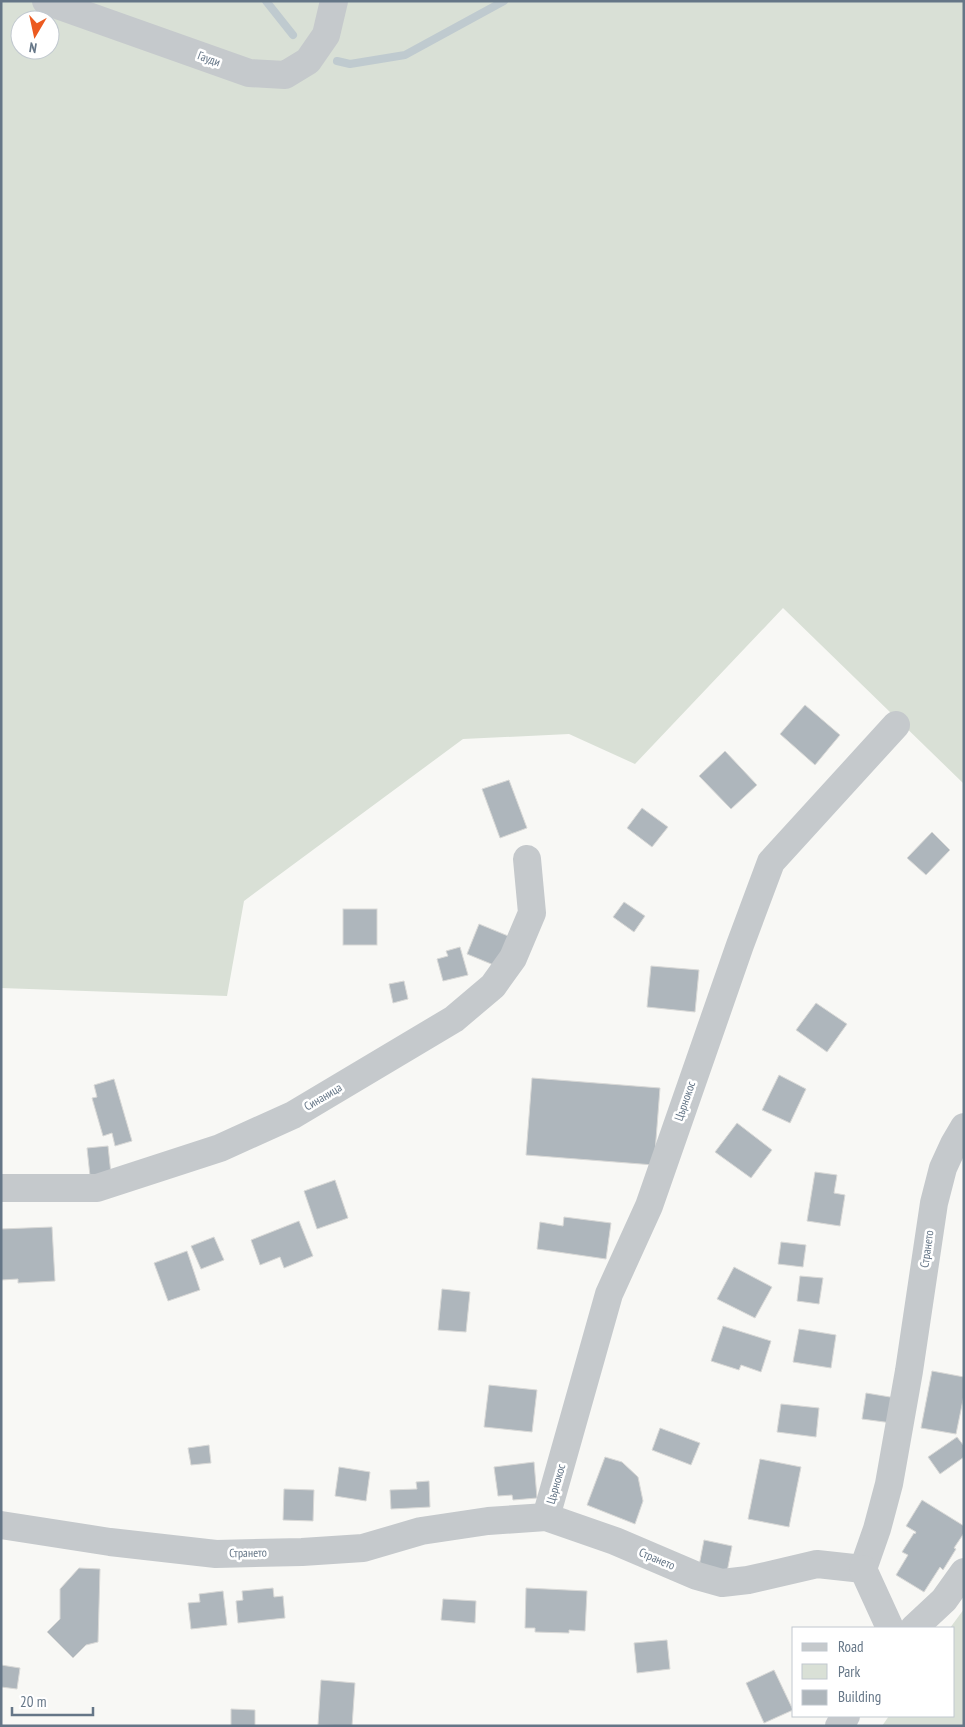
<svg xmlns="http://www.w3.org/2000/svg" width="965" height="1727" viewBox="0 0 965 1727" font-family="'PT Sans Narrow',sans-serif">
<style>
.green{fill:#d9e0d6;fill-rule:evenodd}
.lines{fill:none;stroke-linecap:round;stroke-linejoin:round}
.stream{stroke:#bfcacf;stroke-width:8}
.building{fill:#aeb6bc;stroke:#d9d9d7}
.street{stroke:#c5c9cc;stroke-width:28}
.labels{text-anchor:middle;stroke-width:5;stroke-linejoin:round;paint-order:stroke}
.street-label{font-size:12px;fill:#657687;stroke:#fff}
</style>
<rect width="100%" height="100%" fill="#f8f8f5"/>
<!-- green -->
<g class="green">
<path d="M1,1H964V784L783,608L635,764L569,734L463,739L244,901L227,996L1,988ZM20,20H50V50H20Z"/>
<polygon points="964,1609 964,1726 882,1726 889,1716 954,1716 954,1628 950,1628"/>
</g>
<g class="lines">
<!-- stream -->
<g class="stream">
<polyline points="266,1 293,35"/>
<polyline points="337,61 350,64 405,55 504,1"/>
</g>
</g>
<!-- building -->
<g class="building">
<polygon points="805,705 840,735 815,765 780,734"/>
<polygon points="725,751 757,785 731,809 699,776"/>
<polygon points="509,780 527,828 500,838 482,789"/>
<polygon points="642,808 668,827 652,847 627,828"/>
<polygon points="932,832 950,850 926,875 907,858"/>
<polygon points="624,902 645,916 634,932 613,917"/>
<rect x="343" y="909" width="34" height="36"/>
<polygon points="479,924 513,938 501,968 467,954"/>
<polygon points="460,947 468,975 443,981 437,959 448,956 446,951"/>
<polygon points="651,966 699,970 695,1012 647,1007"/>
<polygon points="404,981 408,999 393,1003 389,984"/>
<polygon points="816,1003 847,1024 827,1052 796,1030"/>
<polygon points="779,1075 806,1089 790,1123 762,1110"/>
<polygon points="532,1078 660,1088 654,1165 526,1155"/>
<polygon points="114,1079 132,1141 115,1146 112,1133 103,1136 92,1098 97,1097 94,1085"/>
<polygon points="737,1123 772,1150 751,1178 715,1152"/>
<polygon points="108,1146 111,1174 90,1176 87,1148"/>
<polygon points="815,1172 837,1175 834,1193 845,1195 840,1226 807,1221"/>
<polygon points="335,1180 348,1218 317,1229 304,1191"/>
<polygon points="564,1217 611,1223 606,1259 537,1249 540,1222 563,1226"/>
<polygon points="299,1221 313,1256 284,1268 280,1257 260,1265 251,1240"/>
<polygon points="52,1227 55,1281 18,1283 18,1279 1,1280 1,1229"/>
<polygon points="214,1237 224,1260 201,1269 191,1246"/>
<polygon points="781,1242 806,1245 803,1267 778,1264"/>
<polygon points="187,1251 200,1290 168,1301 154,1263"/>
<polygon points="734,1267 772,1287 755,1318 717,1299"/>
<polygon points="800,1276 823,1278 819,1304 797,1301"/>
<polygon points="442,1289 470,1292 466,1332 438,1330"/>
<polygon points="723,1326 771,1341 761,1372 741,1365 739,1370 711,1361"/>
<polygon points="799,1329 836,1335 831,1368 793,1362"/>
<polygon points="932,1371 964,1377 964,1395 956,1434 921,1428"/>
<polygon points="489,1385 537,1390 532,1432 484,1427"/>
<polygon points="866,1393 896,1398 892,1423 862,1419"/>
<polygon points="781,1404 819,1408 816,1437 777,1432"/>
<polygon points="660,1428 700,1443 691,1465 652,1450"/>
<polygon points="957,1437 964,1446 964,1457 940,1474 928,1457"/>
<polygon points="209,1445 211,1463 191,1465 188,1448"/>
<polygon points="605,1457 622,1462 638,1477 643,1501 635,1524 587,1505"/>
<polygon points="760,1459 801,1467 789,1527 748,1519"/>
<polygon points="534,1462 537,1498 513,1500 512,1495 498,1496 494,1467"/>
<polygon points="339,1467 370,1472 366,1501 335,1496"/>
<polygon points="429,1481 430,1507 391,1509 390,1490 417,1489 416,1482"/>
<polygon points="284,1489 314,1490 313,1521 283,1520"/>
<polygon points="922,1500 964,1526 964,1533 954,1548 956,1549 943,1570 940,1567 924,1592 896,1575 908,1555 902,1552 914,1533 915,1534 916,1532 906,1526"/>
<polygon points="704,1540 732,1546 727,1572 699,1566"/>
<polygon points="79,1568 100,1569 98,1642 86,1645 73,1658 47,1632 60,1619 60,1589"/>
<polygon points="273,1588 274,1597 283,1596 285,1618 238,1623 236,1601 243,1600 242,1591"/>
<polygon points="526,1588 587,1591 585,1631 569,1630 569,1633 535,1632 535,1628 525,1628"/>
<polygon points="223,1591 227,1625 191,1629 188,1603 200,1602 199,1594"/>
<polygon points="443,1599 476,1601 475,1623 441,1620"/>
<polygon points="667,1640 670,1669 637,1673 634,1643"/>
<polygon points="1,1665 20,1668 17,1689 1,1687"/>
<polygon points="774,1670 793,1710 764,1723 746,1683"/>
<polygon points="321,1680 355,1683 352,1726 318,1725"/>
<polygon points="231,1709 255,1710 255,1726 231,1726"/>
</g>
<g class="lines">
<!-- street -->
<g class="street">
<polyline points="46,1 249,73 285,75 308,61 326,35 334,1"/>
<polyline points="1,1188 97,1188 220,1148 293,1115 454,1019 493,986 513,958 532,913 527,859"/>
<polyline points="546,1517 609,1294 649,1206 740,945 771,862 896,725"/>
<polyline points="1,1525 110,1542 216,1554 302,1552 363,1548 421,1531 488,1521 546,1517 615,1541 697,1576 722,1583 748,1580 817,1564 863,1569"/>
<polyline points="863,1569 877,1529 889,1484 909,1371 934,1203 943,1168 954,1144 964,1127"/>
<polyline points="863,1569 890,1628"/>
<polyline points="914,1628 944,1600 964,1572"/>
<polyline points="839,1726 846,1716"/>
</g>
</g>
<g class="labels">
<!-- street labels -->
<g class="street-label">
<text transform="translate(209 59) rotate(20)" y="4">Гауди</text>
<text transform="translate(323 1097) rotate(-31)" y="4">Синаница</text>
<text transform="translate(685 1101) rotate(-71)" y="4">Църнокос</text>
<text transform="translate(927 1249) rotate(-82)" y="4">Странето</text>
<text transform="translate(556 1484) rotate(-74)" y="4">Църнокос</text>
<text transform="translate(248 1553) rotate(-1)" y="4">Странето</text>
<text transform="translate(657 1559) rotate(23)" y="4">Странето</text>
</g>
</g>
<!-- border -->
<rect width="965" height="1727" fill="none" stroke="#657687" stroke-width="5"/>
<!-- legend -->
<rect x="792" y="1627" width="162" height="90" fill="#ffffff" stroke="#c1c8cf"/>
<rect x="802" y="1643" width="25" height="8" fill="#c5c9cc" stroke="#c1c8cf"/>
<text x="838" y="1652" font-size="15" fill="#657687">Road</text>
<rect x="802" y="1664" width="25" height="15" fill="#d9e0d6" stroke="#c1c8cf"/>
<text x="838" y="1677" font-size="15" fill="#657687">Park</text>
<rect x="802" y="1690" width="25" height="15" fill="#aeb6bc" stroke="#c1c8cf"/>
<text x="838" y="1702" font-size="15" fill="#657687">Building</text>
<!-- north arrow -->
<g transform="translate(35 35) rotate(189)"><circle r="24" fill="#ffffff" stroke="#c1c8cf"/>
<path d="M0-4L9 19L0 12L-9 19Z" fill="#ec5a20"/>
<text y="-8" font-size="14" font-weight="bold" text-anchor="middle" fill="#657687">N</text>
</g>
<!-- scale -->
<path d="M12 1707v8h81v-8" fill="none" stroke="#657687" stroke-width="2.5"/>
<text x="20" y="1707" font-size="15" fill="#657687" stroke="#ffffff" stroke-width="4" paint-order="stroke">20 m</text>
</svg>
